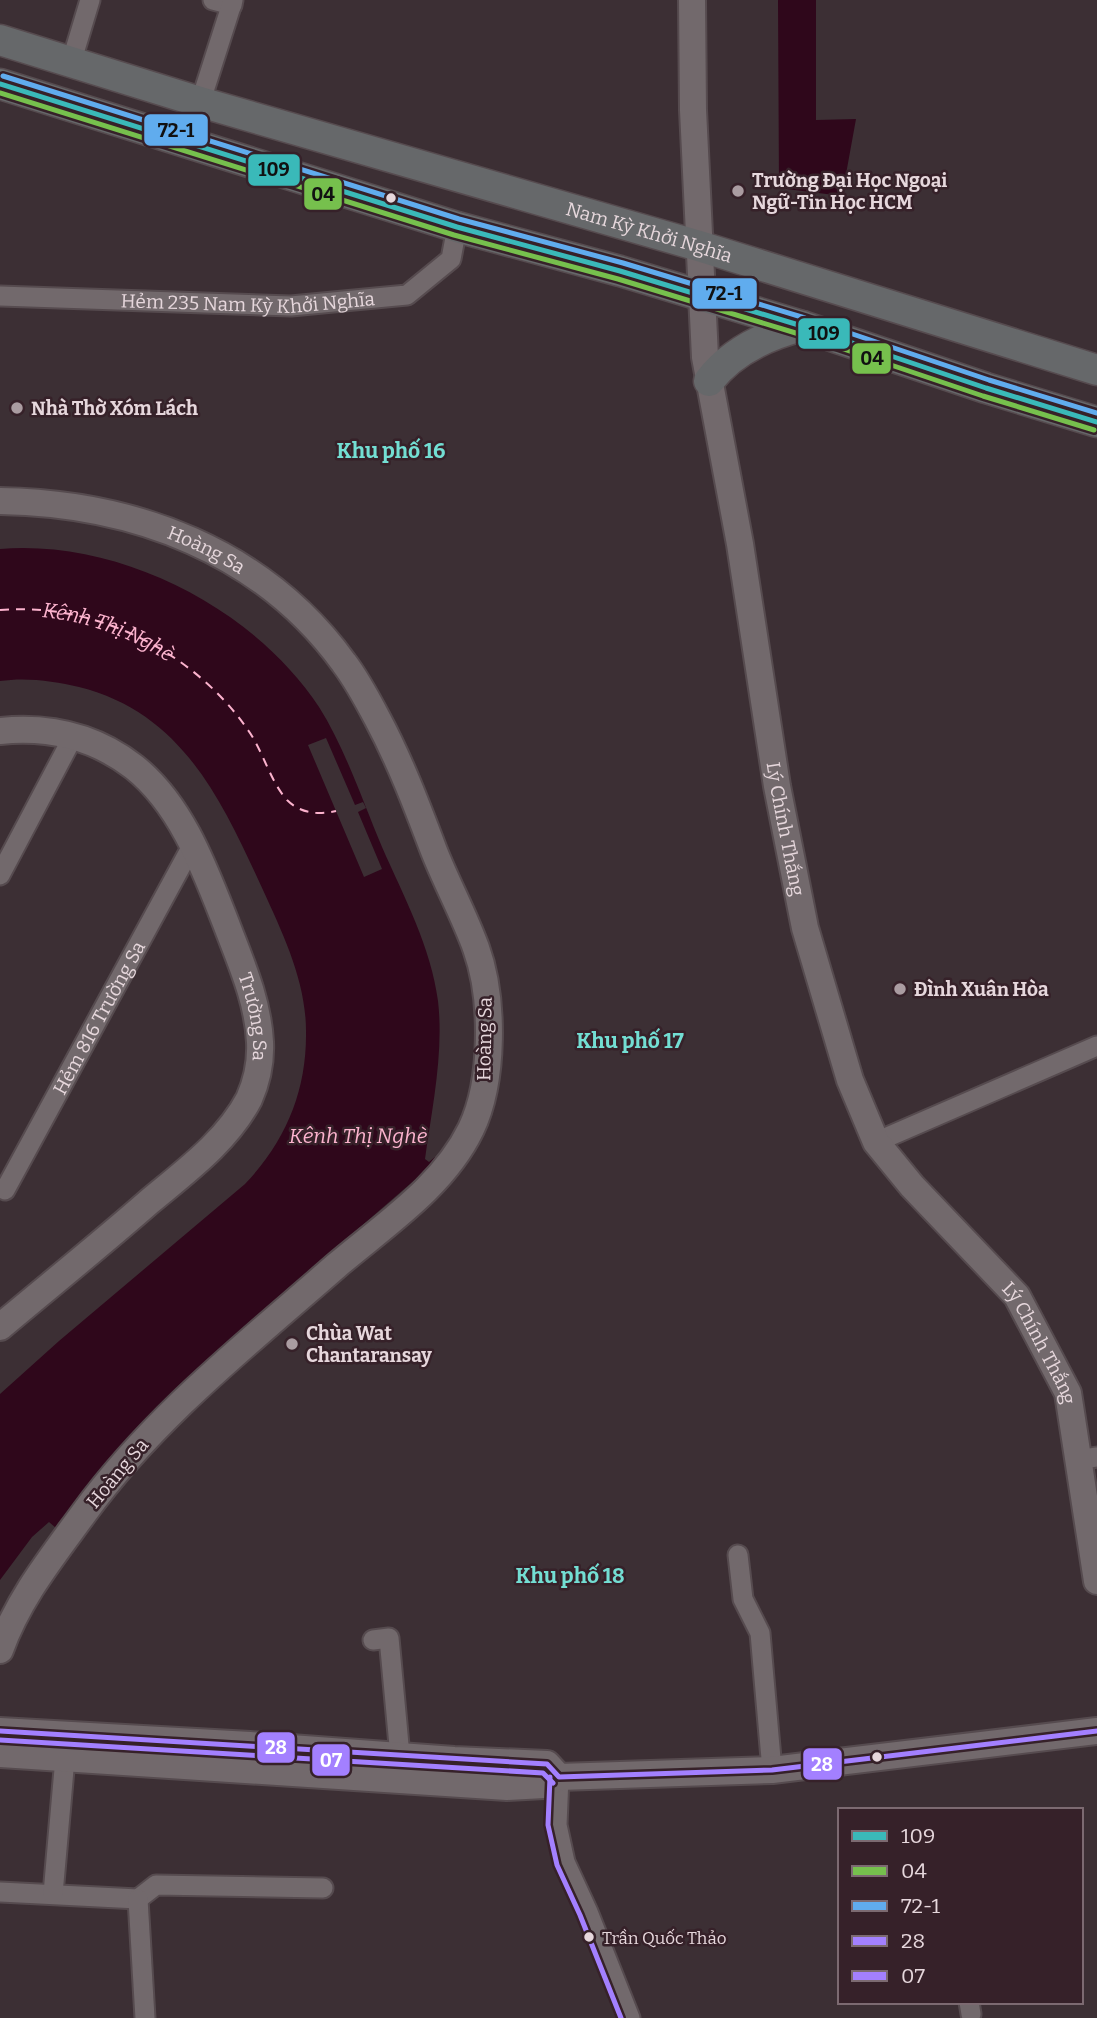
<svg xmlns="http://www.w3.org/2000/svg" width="1097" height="2018" viewBox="0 0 1097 2018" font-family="Bitter,serif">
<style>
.water{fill:#2f071b}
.pier{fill:#3c2f34}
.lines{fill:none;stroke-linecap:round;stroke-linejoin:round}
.ferry{stroke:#fcb3ce;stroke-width:2;stroke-dasharray:9 7;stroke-linecap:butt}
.street-casing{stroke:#564b4f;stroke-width:23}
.secondary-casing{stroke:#564b4f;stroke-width:30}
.primary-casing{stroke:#564b4f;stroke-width:33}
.street{stroke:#72696c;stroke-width:19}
.secondary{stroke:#72696c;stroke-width:26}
.primary{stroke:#66686a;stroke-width:30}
.bus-1-casing{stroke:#362129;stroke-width:10}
.bus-2-casing{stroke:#362129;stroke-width:10}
.bus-3-casing{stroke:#362129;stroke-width:10}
.bus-4-casing{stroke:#362129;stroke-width:10}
.bus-5-casing{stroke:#362129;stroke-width:10}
.bus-1{stroke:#3ab9b9;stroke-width:5}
.bus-2{stroke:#76c04d;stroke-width:5}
.bus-3{stroke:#60acee;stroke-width:5}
.bus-4{stroke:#a380ff;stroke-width:5}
.bus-5{stroke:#a380ff;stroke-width:5}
.poi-dot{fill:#aa9ca1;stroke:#362129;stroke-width:2.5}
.bus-dot{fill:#e6d7dc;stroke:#362129;stroke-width:2.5}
.labels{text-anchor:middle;stroke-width:5;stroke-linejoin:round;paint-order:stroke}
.bus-label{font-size:17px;fill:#e6d7dc;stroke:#362129;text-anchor:start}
.poi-label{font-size:19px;font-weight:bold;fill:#e6d7dc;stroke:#362129;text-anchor:start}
.street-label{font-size:19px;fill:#e6d7dc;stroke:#362129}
.neighbourhood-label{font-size:21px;font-weight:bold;fill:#73ded3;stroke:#362129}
.water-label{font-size:21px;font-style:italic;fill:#fcb3ce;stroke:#362129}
.line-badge{stroke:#362129;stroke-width:2.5}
.badge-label{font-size:19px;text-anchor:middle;font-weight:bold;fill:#fff}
.pale-badge-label{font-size:19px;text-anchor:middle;font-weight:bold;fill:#111}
</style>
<rect width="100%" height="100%" fill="#3c2f34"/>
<!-- water -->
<g class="water">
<polygon points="778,0 816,0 816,120 856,119 842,196 779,188"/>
<path d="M0,549C119,539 254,608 319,707C345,748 363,802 382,847C404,897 431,947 438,1001C444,1053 432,1108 425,1159L429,1162L435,1157L438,1160C383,1207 328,1255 273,1303C193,1371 116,1441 56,1528L49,1522L32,1537L0,1580V1394L59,1341L245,1184C286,1141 307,1090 306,1031C306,981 283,934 263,890C222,801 183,713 79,687C54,681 26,677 0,681Z"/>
</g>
<!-- pier -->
<polygon class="pier" points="326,738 355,805 363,802 366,808 358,812 382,869 364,877 308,745"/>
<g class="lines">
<!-- ferry -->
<path class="ferry" id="s1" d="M0,610C96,602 194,652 248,730C263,751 270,781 287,800C301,814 319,815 336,811"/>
<!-- street casing -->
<g class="street-casing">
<g id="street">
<polyline points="213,0 232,5"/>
<polyline points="71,63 90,0"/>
<polyline points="188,141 233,0"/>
<path id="s2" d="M0,296L291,306L407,295L451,259L457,227"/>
<polyline points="0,875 74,735"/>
<polyline points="876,1142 1097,1046"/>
<path id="s3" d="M5,1190L192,846"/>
<polyline points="1078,1460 1097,1457"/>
<polyline points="738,1555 743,1599 760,1633 772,1770"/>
<polyline points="373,1640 389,1638 400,1756"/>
<polyline points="559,1777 557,1825 565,1862 588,1912 630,2018"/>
<polyline points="0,1892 138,1899 156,1885 323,1888"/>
<polyline points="53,1894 65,1758"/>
<polyline points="138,1899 145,2018"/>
<polyline points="969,2002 971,2014"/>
</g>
</g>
<!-- secondary casing -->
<g class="secondary-casing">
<g id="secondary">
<path id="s4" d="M692,0L693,110L705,357L740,544L777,786L805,928L850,1080L876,1142L912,1186L1017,1296L1068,1393L1097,1581"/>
<path id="s5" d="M0,501C134,503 263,551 344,663C357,680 367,699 377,718C400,761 417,806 434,851C447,884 464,915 476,948C494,998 494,1081 471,1129C443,1187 384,1225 336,1266C247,1344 154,1417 84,1513C52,1557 18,1599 0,1650"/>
<path id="s6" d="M0,731C49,726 94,736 134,767C182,805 205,870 227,926C241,963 258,1001 260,1042C261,1062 257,1081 249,1099C227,1141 186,1171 150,1201C101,1244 50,1285 0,1327"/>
<polyline points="0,1731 250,1745 454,1760 547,1764 559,1777"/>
<polyline points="0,1754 507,1787 544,1785 559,1777 772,1770 1097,1731"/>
</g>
</g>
<!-- primary casing -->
<g class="primary-casing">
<g id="primary">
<path id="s7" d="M0,40L200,102L699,246L1097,370"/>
<polyline points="0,84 457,227 620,271 802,326 986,388 1097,422"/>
<path d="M709,381C731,352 767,335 802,326"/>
</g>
</g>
<!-- street -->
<use href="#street" class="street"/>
<!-- secondary -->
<use href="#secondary" class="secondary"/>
<!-- primary -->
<use href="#primary" class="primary"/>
<!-- bus-1 casing -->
<g class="bus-1-casing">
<polyline id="bus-1" points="0,84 457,227 620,271 802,326 986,388 1097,422"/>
</g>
<!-- bus-2 casing -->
<g class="bus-2-casing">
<polyline id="bus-2" points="0,93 454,235 618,279 799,334 983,396 1094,430"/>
</g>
<!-- bus-3 casing -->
<g class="bus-3-casing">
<polyline id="bus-3" points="3,76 459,219 623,263 805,318 989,380 1097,413"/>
</g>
<!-- bus-4 casing -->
<g class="bus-4-casing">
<polyline id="bus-4" points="0,1731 547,1764 559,1777 772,1770 1097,1731"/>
</g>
<!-- bus-5 casing -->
<g class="bus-5-casing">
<g id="bus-5">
<polyline points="0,1740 543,1773 553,1783"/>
<polyline points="550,1777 548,1825 557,1865 580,1915 621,2018"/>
</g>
</g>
<!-- bus-1 -->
<use href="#bus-1" class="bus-1"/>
<!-- bus-2 -->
<use href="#bus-2" class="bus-2"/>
<!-- bus-3 -->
<use href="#bus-3" class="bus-3"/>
<!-- bus-4 -->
<use href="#bus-4" class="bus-4"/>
<!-- bus-5 -->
<use href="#bus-5" class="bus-5"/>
</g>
<!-- markers -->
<g class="poi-dot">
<circle cx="738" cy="191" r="7"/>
<circle cx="17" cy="408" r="7"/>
<circle cx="900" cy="989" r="7"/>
<circle cx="292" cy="1344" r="7"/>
</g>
<g class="bus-dot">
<circle cx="391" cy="198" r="6"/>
<circle cx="877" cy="1757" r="6"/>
<circle cx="589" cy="1937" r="6"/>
</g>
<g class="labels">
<!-- bus labels -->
<g class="bus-label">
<text x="602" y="1944">Trần Quốc Thảo</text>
</g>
<!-- poi labels -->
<g class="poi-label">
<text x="752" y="187">Trường Đại Học Ngoại<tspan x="752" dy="22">Ngữ-Tin Học HCM</tspan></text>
<text x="31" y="415">Nhà Thờ Xóm Lách</text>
<text x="914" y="996">Đình Xuân Hòa</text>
<text x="306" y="1340">Chùa Wat<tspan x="306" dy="22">Chantaransay</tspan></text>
</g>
<!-- street labels -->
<g class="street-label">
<text dy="7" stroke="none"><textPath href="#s7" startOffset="677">Nam Kỳ Khởi Nghĩa</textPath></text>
<text dy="7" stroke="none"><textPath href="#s2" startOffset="248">Hẻm 235 Nam Kỳ Khởi Nghĩa</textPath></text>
<text dy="7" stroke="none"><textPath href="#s5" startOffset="214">Hoàng Sa</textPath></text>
<text dy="7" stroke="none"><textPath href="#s4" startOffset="836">Lý Chính Thắng</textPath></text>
<text dy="7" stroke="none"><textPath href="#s3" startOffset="196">Hẻm 816 Trường Sa</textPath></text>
<text dy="7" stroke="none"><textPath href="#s6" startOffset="424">Trường Sa</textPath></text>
<text transform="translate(484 1039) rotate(-89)" y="7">Hoàng Sa</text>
<text dy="7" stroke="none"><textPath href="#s4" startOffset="1424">Lý Chính Thắng</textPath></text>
<text transform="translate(117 1473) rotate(-50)" y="7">Hoàng Sa</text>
</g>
<!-- neighbourhood labels -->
<g class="neighbourhood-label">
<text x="391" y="458">Khu phố 16</text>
<text x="630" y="1048">Khu phố 17</text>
<text x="570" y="1583">Khu phố 18</text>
</g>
<!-- water labels -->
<g class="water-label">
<text dy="7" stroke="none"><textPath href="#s1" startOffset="112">Kênh Thị Nghè</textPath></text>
<text x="358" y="1143">Kênh Thị Nghè</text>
</g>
</g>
<g class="line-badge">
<rect x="143" y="113" width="66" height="34" rx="7" fill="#60acee"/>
<rect x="247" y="153" width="54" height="34" rx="7" fill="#3ab9b9"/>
<rect x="303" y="177" width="40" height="34" rx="7" fill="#76c04d"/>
<rect x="691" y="277" width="67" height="33" rx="7" fill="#60acee"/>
<rect x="797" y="317" width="54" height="33" rx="7" fill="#3ab9b9"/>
<rect x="851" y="342" width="41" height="33" rx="7" fill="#76c04d"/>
<rect x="256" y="1731" width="40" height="33" rx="7" fill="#a380ff"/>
<rect x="311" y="1743" width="40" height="34" rx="7" fill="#a380ff"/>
<rect x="802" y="1747" width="41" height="34" rx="7" fill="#a380ff"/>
</g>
<g class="badge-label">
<text x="276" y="1754">28</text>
<text x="331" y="1767">07</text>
<text x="822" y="1771">28</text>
</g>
<g class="pale-badge-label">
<text x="176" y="137">72-1</text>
<text x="274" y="176">109</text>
<text x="323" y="201">04</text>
<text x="724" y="300">72-1</text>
<text x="824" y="340">109</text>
<text x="872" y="365">04</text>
</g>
<!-- legend -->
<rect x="838" y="1808" width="245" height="196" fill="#362129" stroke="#7c6a71" stroke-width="2"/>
<rect x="852" y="1831" width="35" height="10" fill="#3ab9b9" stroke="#7c6a71" stroke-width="2"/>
<text x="901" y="1843" font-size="21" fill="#e6d7dc">109</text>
<rect x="852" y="1866" width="35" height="10" fill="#76c04d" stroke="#7c6a71" stroke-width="2"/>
<text x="901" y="1878" font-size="21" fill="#e6d7dc">04</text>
<rect x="852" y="1901" width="35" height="10" fill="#60acee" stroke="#7c6a71" stroke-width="2"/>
<text x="901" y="1913" font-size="21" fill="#e6d7dc">72-1</text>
<rect x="852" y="1936" width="35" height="10" fill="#a380ff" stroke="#7c6a71" stroke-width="2"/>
<text x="901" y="1948" font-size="21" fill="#e6d7dc">28</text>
<rect x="852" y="1971" width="35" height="10" fill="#a380ff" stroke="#7c6a71" stroke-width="2"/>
<text x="901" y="1983" font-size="21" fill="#e6d7dc">07</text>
</svg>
